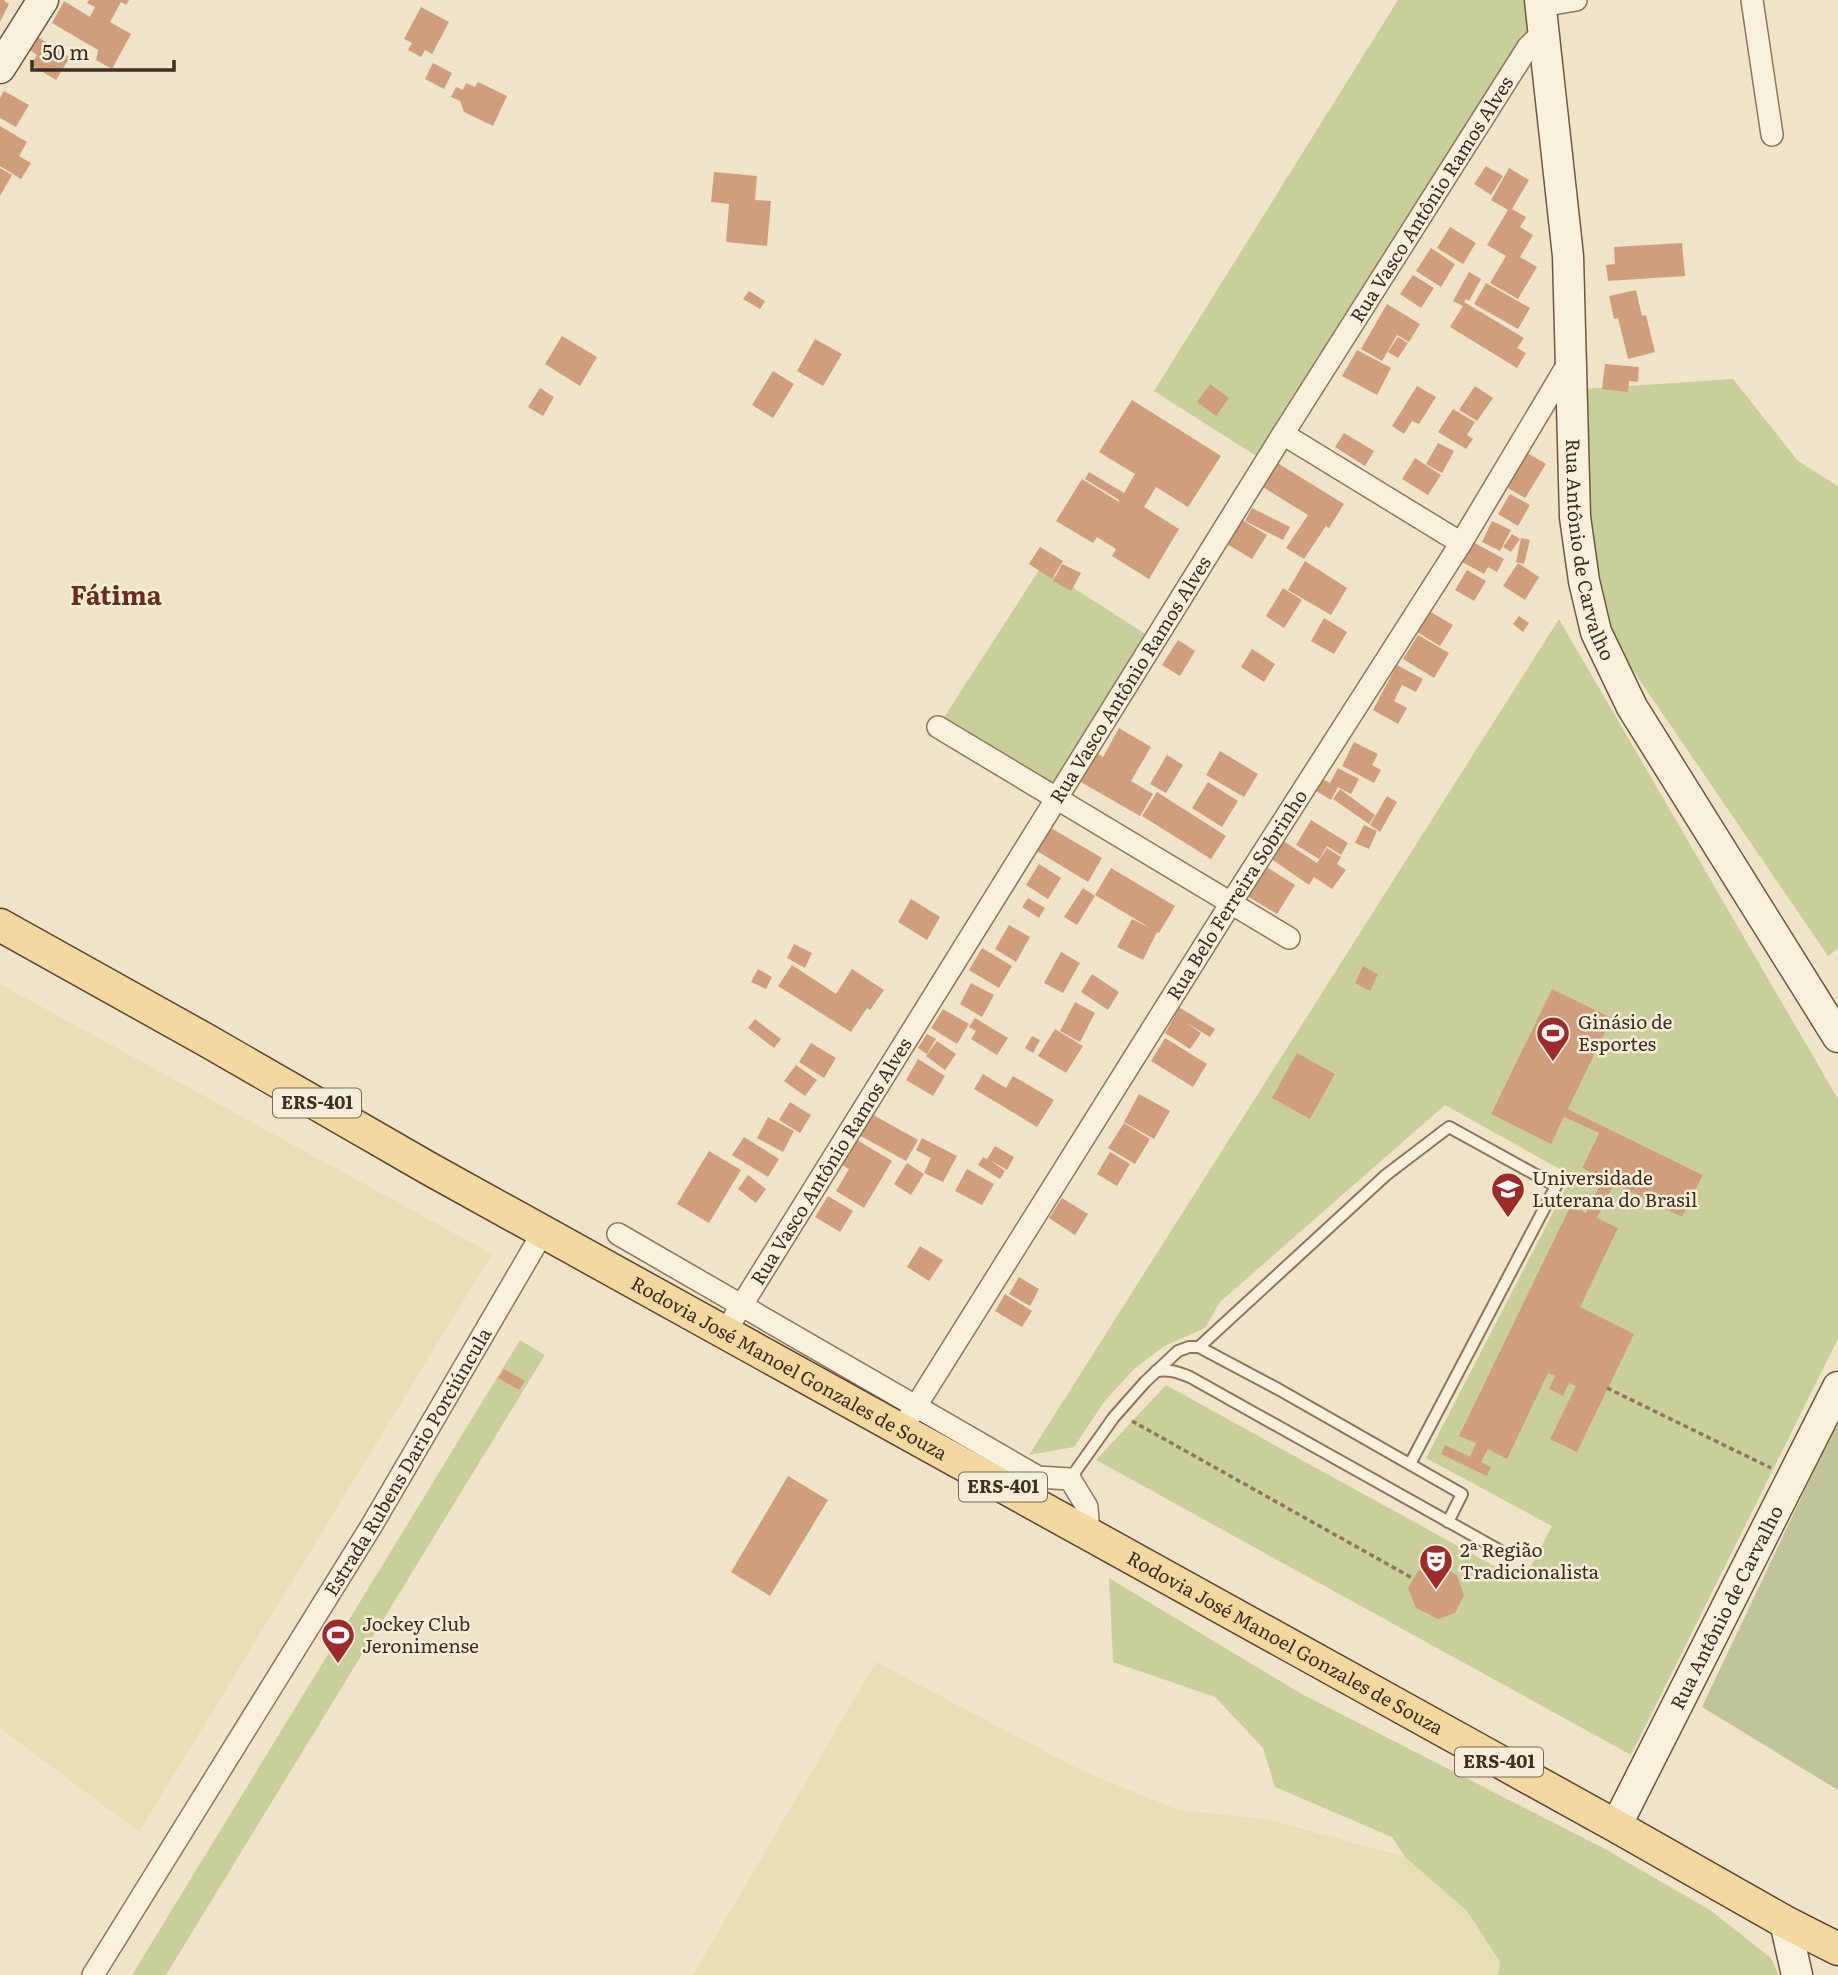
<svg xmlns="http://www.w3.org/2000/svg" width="1838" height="1975" viewBox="0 0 1838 1975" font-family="Literata,serif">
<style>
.farmland{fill:#e6deb5}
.green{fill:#c9cf9b;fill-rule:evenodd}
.cemetery{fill:#bfc49a}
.building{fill:#cf9f7d}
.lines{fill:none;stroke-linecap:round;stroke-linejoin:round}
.lane-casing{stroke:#8d765c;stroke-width:14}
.street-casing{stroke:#8d765c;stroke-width:24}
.secondary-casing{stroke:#6f573f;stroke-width:33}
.primary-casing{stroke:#5b4430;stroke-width:35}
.path{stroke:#8d765c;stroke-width:3.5;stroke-dasharray:5 3.5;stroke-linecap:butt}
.lane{stroke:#faf1dc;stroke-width:10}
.street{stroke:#faf1dc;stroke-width:21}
.secondary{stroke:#faf1dc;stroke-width:30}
.primary{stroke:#f3d9a0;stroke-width:32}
.labels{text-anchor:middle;stroke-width:5;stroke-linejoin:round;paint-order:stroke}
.shield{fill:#f7eed8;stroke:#756857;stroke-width:2}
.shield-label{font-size:18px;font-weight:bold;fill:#3d2e20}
.street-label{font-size:19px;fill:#3d2e20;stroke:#f7eed8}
.poi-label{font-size:19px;fill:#3d2e20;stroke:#f7eed8;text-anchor:start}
.district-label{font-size:26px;font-weight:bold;fill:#6b2e1e;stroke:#f7eed8}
</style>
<rect width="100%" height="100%" fill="#f0e4c8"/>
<!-- farmland -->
<g class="farmland">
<polygon points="0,984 492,1254 139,1832 0,1728"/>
<polygon points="876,1662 1082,1771 1178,1810 1266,1819 1405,1857 1467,1911 1500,1963 1498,1975 693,1975"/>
</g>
<!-- green -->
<g class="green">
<polygon points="1398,0 1528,0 1531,25 1261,459 1154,391"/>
<polygon points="1733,379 1798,461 1838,486 1838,949 1828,956 1613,641 1588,517 1583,389"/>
<polygon points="1041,567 1150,637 1053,790 941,722"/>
<path d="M1559,619L1838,1099V1339L1631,1755L1096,1460L1166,1385L1523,1582L1552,1526L1426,1458L1572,1176L1445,1105L1220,1302L1205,1328L1163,1347L1134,1369L1104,1402L1074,1447L1029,1455ZM1552,989L1612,1018L1568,1109L1703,1175L1682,1217L1582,1168L1599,1133L1564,1117L1551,1143L1491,1114Z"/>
<polygon points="520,1340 545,1355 166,1975 132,1975"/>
<polygon points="1109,1578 1300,1693 1605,1849 1710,1910 1771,1958 1779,1975 1498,1975 1500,1962 1467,1911 1405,1857 1392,1837 1275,1787 1263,1748 1215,1697 1113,1662"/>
</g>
<!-- cemetery -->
<polygon class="cemetery" points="1838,1420 1838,1790 1702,1707"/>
<!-- building -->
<g class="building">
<polygon points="0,0 5,0 4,1 9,4 0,22"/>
<polygon points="89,0 129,0 126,5 121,2 110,22 131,34 112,69 96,60 98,50 52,23 64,1 90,17 95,7 87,3"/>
<polygon points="421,7 449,22 432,54 425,50 421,57 408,50 412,43 404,39"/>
<polygon points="36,36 70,57 56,80 31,65 37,55 28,49"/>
<polygon points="433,63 452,73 444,89 425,79"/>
<polygon points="478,82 507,96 493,126 464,112 460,101 451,97 456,87 463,90 466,83 475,87"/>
<polygon points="4,91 29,105 16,127 0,118 0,98"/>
<polygon points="0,126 27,142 19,156 31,163 21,179 0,166"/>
<polygon points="1486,166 1503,176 1491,195 1474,184"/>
<polygon points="0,168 12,175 0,196"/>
<polygon points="1509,168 1529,180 1512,209 1526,217 1520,227 1533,235 1520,257 1537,267 1518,299 1490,283 1506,256 1487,245 1508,210 1491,200"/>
<polygon points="714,172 757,176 755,200 771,201 767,246 726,242 729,204 711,202"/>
<polygon points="1450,227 1476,243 1463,264 1437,248"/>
<polygon points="1682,243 1685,276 1608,281 1606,265 1615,264 1614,247"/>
<polygon points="1431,248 1455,264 1441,287 1416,271"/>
<polygon points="1469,272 1481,279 1469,301 1466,299 1464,302 1524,338 1517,348 1526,353 1517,368 1450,327 1463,306 1453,301"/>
<polygon points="1413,275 1434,288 1421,308 1400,294"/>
<polygon points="1486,283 1530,308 1518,329 1474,304"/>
<polygon points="1636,290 1642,316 1646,315 1655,352 1628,359 1618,318 1614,319 1609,296"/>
<polygon points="749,291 765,301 760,309 743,299"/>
<polygon points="1387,304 1420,324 1409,342 1397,335 1382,361 1361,349"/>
<polygon points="562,336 597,357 580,386 545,364"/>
<polygon points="1398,337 1408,343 1398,358 1388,352"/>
<polygon points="815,339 842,354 823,386 797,371"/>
<polygon points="1357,350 1391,368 1377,395 1342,376"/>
<polygon points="1605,364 1639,367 1638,382 1629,381 1628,392 1602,389"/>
<polygon points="773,371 794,384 773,418 752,405"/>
<polygon points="1210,384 1229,398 1216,416 1197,402"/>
<polygon points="1417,386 1436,397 1419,424 1412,421 1404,434 1392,426"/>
<polygon points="1475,386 1493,398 1477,421 1459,410"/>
<polygon points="540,388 554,397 543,416 528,407"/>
<polygon points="1132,400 1221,456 1188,507 1156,487 1144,507 1179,529 1149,579 1112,556 1116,549 1097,537 1093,543 1056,521 1082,479 1119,502 1119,500 1085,479 1089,472 1124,493 1135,474 1099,452"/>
<polygon points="1453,409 1475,422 1467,435 1473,439 1466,449 1438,432"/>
<polygon points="1344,433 1374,451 1365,466 1335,447"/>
<polygon points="1438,443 1454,451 1442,473 1426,464"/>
<polygon points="1524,451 1546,464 1525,498 1503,485"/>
<polygon points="1415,458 1441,475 1428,495 1402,479"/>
<polygon points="1271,459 1344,504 1329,528 1326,526 1304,559 1286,548 1308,515 1256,483"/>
<polygon points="1510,494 1530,505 1518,526 1498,514"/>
<polygon points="1252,508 1290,527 1283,540 1245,521"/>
<polygon points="1242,520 1267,535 1252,559 1227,544"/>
<polygon points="1492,521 1511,530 1500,551 1482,542"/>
<polygon points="1512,534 1520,539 1511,552 1503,547"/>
<polygon points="1521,538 1530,540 1524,564 1516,562"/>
<polygon points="1471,541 1504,559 1497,572 1488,567 1484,574 1460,561"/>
<polygon points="1040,547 1063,561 1052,579 1029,564"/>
<polygon points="1305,561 1347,588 1331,615 1288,590"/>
<polygon points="1518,563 1539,577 1525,600 1503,586"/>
<polygon points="1062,564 1081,573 1071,591 1053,581"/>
<polygon points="1467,570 1486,581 1474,601 1455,590"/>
<polygon points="1283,588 1302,600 1284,628 1266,616"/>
<polygon points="1429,611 1453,625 1440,646 1417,632"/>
<polygon points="1519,616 1529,623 1523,632 1513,624"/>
<polygon points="1324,618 1347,632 1334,654 1311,641"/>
<polygon points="1418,635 1449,653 1434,678 1403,659"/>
<polygon points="1178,640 1195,651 1180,676 1162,665"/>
<polygon points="1252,649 1275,664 1264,682 1241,667"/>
<polygon points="1397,665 1423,679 1416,692 1402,685 1394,701 1407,708 1398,724 1373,710"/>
<polygon points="1119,728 1151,747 1131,781 1153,794 1140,816 1079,781 1095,752 1103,757"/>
<polygon points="1354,742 1378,754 1372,765 1381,770 1374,783 1342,766"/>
<polygon points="1220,751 1258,774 1244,797 1206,775"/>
<polygon points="1167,755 1183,765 1166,793 1150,784"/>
<polygon points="1338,768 1359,779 1351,794 1334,785 1338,787 1331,800 1313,789 1319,777 1330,783"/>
<polygon points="1208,782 1238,801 1222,827 1192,808"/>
<polygon points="1340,789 1375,815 1369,824 1333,799"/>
<polygon points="1157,792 1226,836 1211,859 1142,816"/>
<polygon points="1387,796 1397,802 1380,832 1370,825"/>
<polygon points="1311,820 1348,843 1341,855 1327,846 1319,859 1296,845"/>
<polygon points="1046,825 1102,858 1088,882 1032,848"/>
<polygon points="1364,825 1377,831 1369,849 1355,843"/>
<polygon points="1282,840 1317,863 1327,848 1341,857 1337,864 1346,870 1332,889 1314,877 1309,885 1270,858"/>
<polygon points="1039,864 1061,878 1048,899 1026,885"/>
<polygon points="1262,864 1295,885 1277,914 1244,894"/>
<polygon points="1111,868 1175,906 1159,933 1157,932 1143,960 1117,947 1132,919 1152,929 1095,895"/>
<polygon points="1083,888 1095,896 1077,925 1064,917"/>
<polygon points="1028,898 1045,908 1039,918 1022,907"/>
<polygon points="911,899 940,917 927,940 898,922"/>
<polygon points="1009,925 1030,937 1016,962 995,949"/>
<polygon points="794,944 812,953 805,968 787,958"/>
<polygon points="982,948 1012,966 999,988 969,970"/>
<polygon points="1061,952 1080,963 1063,993 1044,983"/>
<polygon points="792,965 836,994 852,969 884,990 870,1010 867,1008 851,1032 778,986"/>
<polygon points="1363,966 1378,974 1370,991 1355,983"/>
<polygon points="758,969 772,977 766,989 751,982"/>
<polygon points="1092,974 1119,992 1108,1010 1081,992"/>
<polygon points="971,983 994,995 982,1017 960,1004"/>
<polygon points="1552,989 1612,1018 1568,1109 1703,1175 1682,1217 1614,1184 1597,1218 1618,1228 1580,1307 1634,1334 1577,1452 1550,1439 1576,1386 1569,1383 1563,1396 1549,1389 1555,1376 1548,1373 1507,1459 1488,1449 1481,1462 1491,1467 1487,1476 1441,1454 1445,1445 1470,1457 1476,1443 1459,1436 1571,1205 1586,1213 1603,1179 1582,1168 1599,1133 1564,1117 1551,1144 1491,1114"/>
<polygon points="1075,1002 1095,1013 1080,1042 1060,1031"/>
<polygon points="1172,1003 1215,1029 1210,1037 1185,1022 1201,1033 1190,1049 1165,1033 1175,1016 1167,1011"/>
<polygon points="943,1009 969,1024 957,1044 931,1028"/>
<polygon points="975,1018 1008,1038 997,1055 971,1039 976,1031 969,1027"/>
<polygon points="755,1019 781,1039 774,1048 748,1028"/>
<polygon points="1055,1029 1083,1046 1066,1073 1038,1056"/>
<polygon points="927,1034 936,1039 927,1054 918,1048"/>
<polygon points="1032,1036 1040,1040 1033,1053 1025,1048"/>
<polygon points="1165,1038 1207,1064 1193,1087 1151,1061"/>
<polygon points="937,1041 956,1054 945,1070 926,1056"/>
<polygon points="811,1043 836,1058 824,1078 799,1062"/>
<polygon points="1297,1053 1335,1074 1310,1119 1272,1098"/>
<polygon points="918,1059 945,1076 933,1096 906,1080"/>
<polygon points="796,1065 817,1080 805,1096 784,1081"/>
<polygon points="983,1074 1006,1088 1013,1076 1054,1100 1037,1127 974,1089"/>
<polygon points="1139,1094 1170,1111 1154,1139 1124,1122"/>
<polygon points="790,1102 811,1115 800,1133 779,1120"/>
<polygon points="868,1112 918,1140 906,1161 857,1134"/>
<polygon points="768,1117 794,1131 783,1152 757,1138"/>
<polygon points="1124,1123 1150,1139 1135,1164 1108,1148"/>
<polygon points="744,1137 779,1159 768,1177 732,1155"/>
<polygon points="854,1138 892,1161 864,1208 836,1191 849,1169 839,1163"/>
<polygon points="922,1138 957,1156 943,1182 924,1173 931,1158 916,1150"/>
<polygon points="995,1146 1014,1157 1007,1170 990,1160 1005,1171 1000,1179 978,1165 983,1157 987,1159"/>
<polygon points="709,1151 741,1170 709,1223 677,1204"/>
<polygon points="1110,1152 1130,1164 1117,1186 1097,1174"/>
<polygon points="907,1163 924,1174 911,1195 894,1184"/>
<polygon points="967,1169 994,1184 982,1205 955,1191"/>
<polygon points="748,1175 766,1189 756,1203 738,1189"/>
<polygon points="828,1196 853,1211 840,1232 815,1217"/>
<polygon points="1062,1198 1088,1214 1075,1235 1049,1218"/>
<polygon points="920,1246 943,1260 929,1281 907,1267"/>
<polygon points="1019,1277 1039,1289 1030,1306 1009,1294"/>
<polygon points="1005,1294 1032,1311 1022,1327 995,1311"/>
<polygon points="504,1369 525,1381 519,1390 498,1378"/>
<polygon points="788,1476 828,1500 770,1596 731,1572"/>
<polygon points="1437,1564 1457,1575 1464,1595 1455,1613 1438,1619 1416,1608 1408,1588 1418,1571"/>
</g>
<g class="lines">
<!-- lane casing -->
<g class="lane-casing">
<g id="lane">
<polyline points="1199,1347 1386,1175 1449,1127 1556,1186 1410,1464"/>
<path d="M1156,1371C1169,1369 1178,1372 1190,1377L1499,1550"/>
<polyline points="1070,1479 1114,1417 1145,1382 1178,1351 1189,1347 1199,1347 1278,1389 1462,1494 1448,1522"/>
</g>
</g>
<!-- street casing -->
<g class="street-casing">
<g id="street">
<polyline points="1752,0 1772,135"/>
<polyline points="1541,6 1576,0"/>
<polyline points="1283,434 1461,543"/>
<polyline points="938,727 1289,938"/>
<polyline points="618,1234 1038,1477 1070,1479 1087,1507 1089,1535"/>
<path id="s1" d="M725,1332L1283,434L1528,47L1543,32"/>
<path id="s2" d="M901,1430L1231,903L1461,543L1571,359"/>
<path id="s3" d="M93,1975L372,1525L543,1232"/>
</g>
</g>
<!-- secondary casing -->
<g class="secondary-casing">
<g id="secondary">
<path id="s4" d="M1540,0L1568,256L1575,517L1584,581L1596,632L1632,707L1838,1037"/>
<polyline points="0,68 43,0"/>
<path id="s5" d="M1616,1826L1838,1387"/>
<polyline points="1785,1922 1797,1975"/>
</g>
</g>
<!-- primary casing -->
<g class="primary-casing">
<g id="primary">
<path id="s6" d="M0,925L206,1040L428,1168L1616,1826L1785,1922L1838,1949"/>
</g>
</g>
<!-- path -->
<g class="path">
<polyline points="1607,1388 1771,1468"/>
<polyline points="1132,1421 1414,1579"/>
</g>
<!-- lane -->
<use href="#lane" class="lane"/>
<!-- street -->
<use href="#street" class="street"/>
<!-- secondary -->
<use href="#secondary" class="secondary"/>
<!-- primary -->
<use href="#primary" class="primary"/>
</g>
<!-- icons -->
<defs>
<g id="stadium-pin" transform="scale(1.75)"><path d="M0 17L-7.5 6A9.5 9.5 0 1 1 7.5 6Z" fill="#9e2a2b" stroke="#f7eed8"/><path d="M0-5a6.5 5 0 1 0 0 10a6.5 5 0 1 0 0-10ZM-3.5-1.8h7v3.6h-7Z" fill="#fff"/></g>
<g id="university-pin" transform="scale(1.75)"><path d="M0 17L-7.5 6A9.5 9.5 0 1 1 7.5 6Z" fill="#9e2a2b" stroke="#f7eed8"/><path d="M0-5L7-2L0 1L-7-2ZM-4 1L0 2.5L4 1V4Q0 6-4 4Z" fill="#fff"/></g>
<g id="theatre-pin" transform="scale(1.75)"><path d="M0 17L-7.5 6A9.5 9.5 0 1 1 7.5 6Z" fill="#9e2a2b" stroke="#f7eed8"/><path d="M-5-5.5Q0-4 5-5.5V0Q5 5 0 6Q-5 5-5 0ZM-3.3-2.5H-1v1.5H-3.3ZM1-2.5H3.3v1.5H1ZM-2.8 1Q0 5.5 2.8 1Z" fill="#fff"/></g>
</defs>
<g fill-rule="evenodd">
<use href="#stadium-pin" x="1553" y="1033"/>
<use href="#university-pin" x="1508" y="1189"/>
<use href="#theatre-pin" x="1436" y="1561"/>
<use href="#stadium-pin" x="338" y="1635"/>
</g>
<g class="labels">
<!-- shield labels -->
<g class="shield">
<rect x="273" y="1088.5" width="88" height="29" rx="5"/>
<rect x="959" y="1472.5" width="88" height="29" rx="5"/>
<rect x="1455" y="1747.5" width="88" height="29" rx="5"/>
</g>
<g class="shield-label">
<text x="317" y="1109">ERS-401</text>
<text x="1003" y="1493">ERS-401</text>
<text x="1499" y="1768">ERS-401</text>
</g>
<!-- street labels -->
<g class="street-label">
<text dy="7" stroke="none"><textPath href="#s1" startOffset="1335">Rua Vasco Antônio Ramos Alves</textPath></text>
<text dy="7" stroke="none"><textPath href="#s4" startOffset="553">Rua Antônio de Carvalho</textPath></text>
<text dy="7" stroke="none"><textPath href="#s1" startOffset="768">Rua Vasco Antônio Ramos Alves</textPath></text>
<text dy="7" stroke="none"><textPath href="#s2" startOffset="632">Rua Belo Ferreira Sobrinho</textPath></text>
<text dy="7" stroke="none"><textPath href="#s1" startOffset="201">Rua Vasco Antônio Ramos Alves</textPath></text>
<text dy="7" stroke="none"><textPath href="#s6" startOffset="905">Rodovia José Manoel Gonzales de Souza</textPath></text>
<text dy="7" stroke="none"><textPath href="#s3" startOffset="602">Estrada Rubens Dario Porciúncula</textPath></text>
<text dy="7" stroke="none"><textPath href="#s5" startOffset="245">Rua Antônio de Carvalho</textPath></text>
<text dy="7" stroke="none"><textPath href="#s6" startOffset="1472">Rodovia José Manoel Gonzales de Souza</textPath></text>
</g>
<!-- poi labels -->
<g class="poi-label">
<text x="1578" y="1029">Ginásio de<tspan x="1578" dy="22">Esportes</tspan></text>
<text x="1532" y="1185">Universidade<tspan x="1532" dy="22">Luterana do Brasil</tspan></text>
<text x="1460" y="1557">2ª Região<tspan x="1460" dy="22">Tradicionalista</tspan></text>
<text x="362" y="1631">Jockey Club<tspan x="362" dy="22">Jeronimense</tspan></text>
</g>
<!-- district labels -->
<g class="district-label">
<text x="116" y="605">Fátima</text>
</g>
</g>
<!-- scale -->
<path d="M32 60v10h142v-10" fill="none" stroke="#3d2e20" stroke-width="3.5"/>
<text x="42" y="60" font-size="21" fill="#3d2e20" stroke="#f7eed8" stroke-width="5" paint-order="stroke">50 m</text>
</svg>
